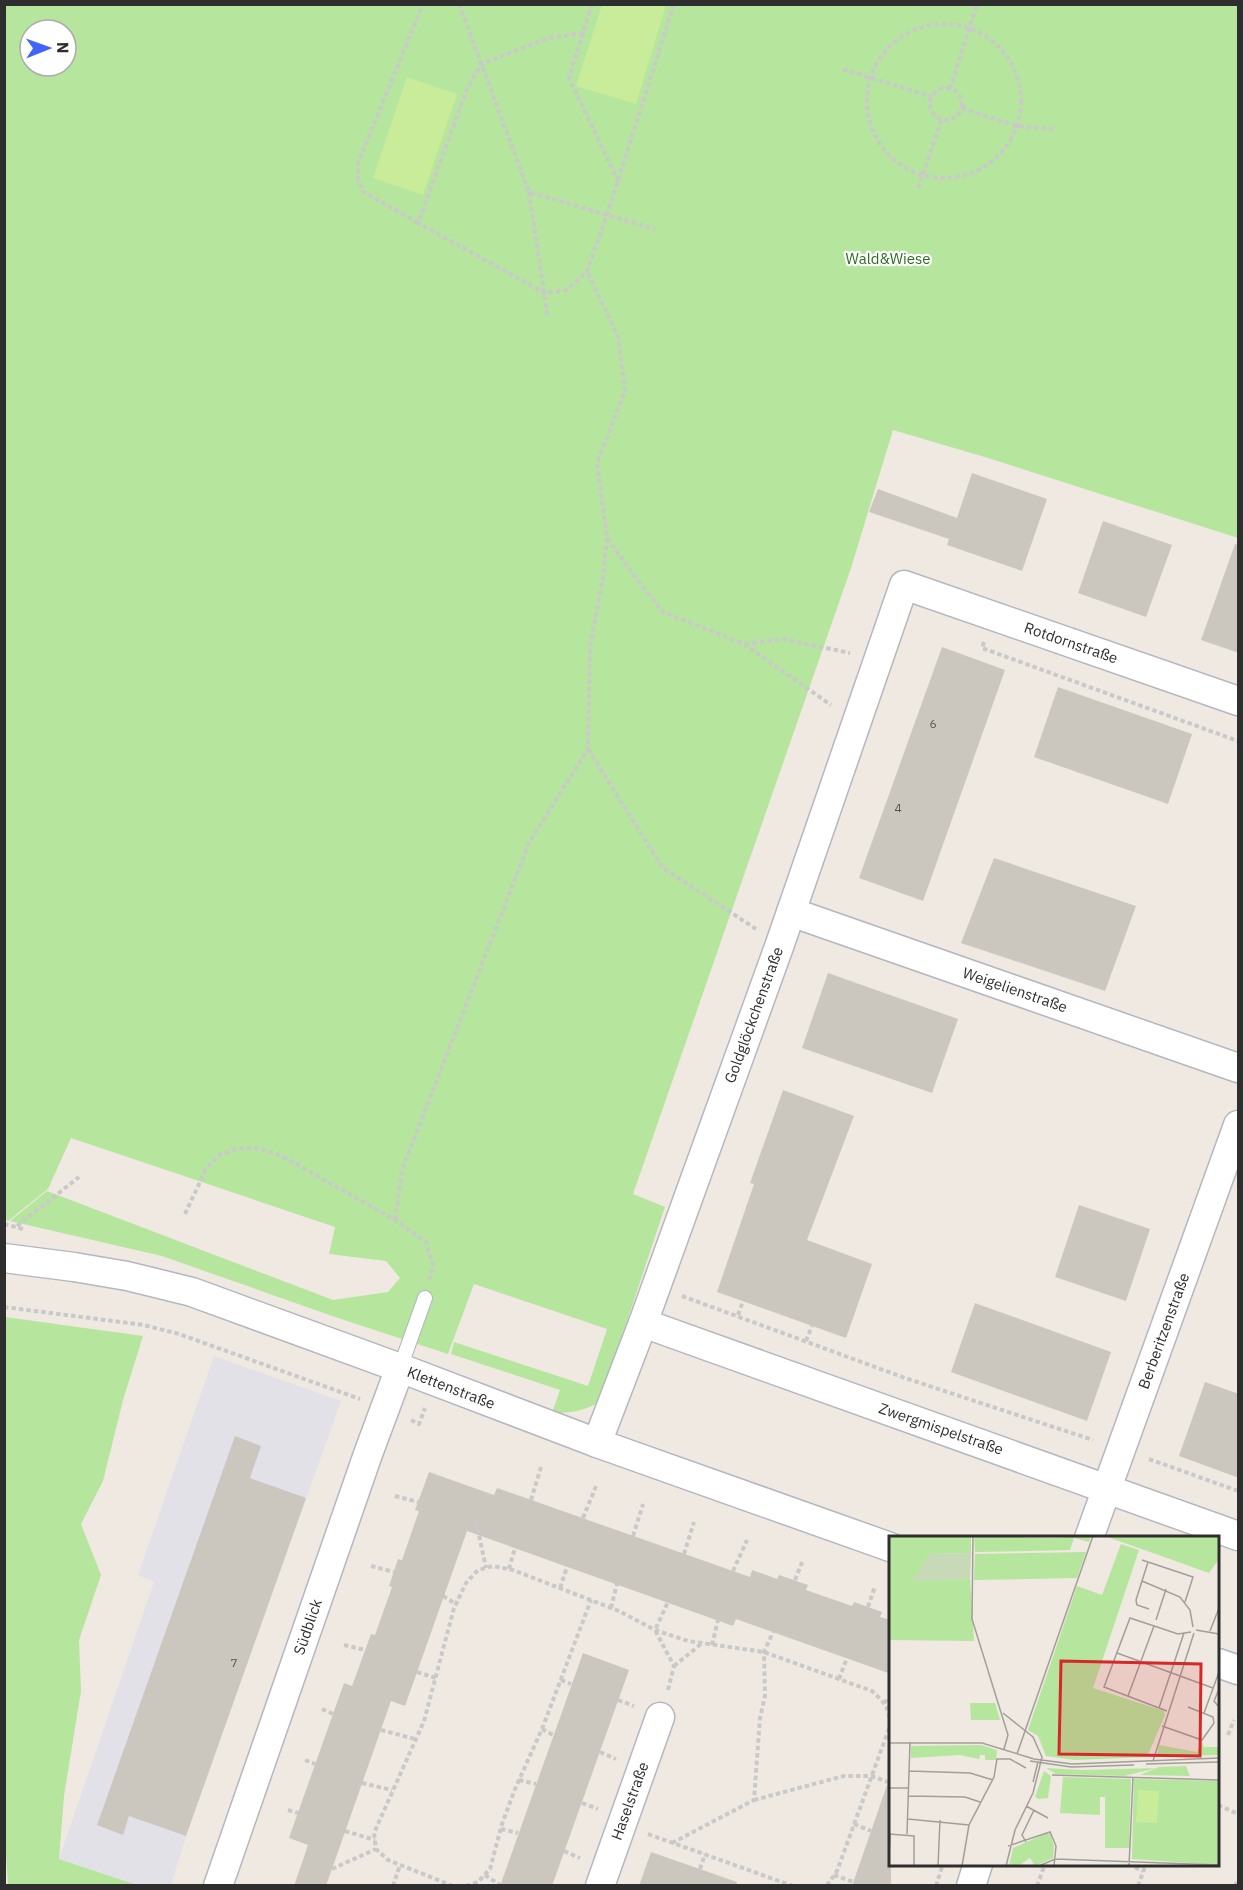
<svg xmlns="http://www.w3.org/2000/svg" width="1243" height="1890" viewBox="0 0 1243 1890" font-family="'IBM Plex Sans',sans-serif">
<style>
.industrial{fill:#e3e1e8}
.green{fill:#b6e59e;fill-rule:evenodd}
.pitch{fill:#c9ec9a}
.building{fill:#cbc7bf}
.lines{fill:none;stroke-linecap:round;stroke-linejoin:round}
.lane-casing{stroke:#b4b7c1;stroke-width:16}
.street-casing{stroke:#b4b7c1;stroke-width:31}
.path{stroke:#c9c9c9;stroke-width:4;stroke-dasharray:4.5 3;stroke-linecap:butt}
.lane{stroke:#fff;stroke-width:14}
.street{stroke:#fff;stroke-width:28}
.labels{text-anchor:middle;stroke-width:4.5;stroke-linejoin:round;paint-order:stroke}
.number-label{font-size:12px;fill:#555452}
.park-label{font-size:15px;fill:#2c6e1b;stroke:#fff}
.street-label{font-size:15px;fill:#2e2e2e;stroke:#fff}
.inset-road{fill:none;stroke:#a29e99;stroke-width:1.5}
.view{fill:#d62828;fill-opacity:0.15;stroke:#d62828;stroke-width:3}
.inset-edge{fill:none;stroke:#2e2e2e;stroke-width:3}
</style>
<rect width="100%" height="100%" fill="#efe9e1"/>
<!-- industrial -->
<polygon class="industrial" points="214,1356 341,1401 186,1836 171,1885 137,1885 59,1859 154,1582 138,1575"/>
<!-- green -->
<g class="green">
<path d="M4,5H1238V538L988,458L893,430L851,568L633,1194L665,1207L600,1402C583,1411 571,1413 552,1413L560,1390L451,1354L454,1342L588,1386L607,1329L474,1284L448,1354L338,1318L162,1256L10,1221L47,1191L333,1300L388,1292L400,1278L386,1261L329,1254L335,1227L71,1138L48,1189L8,1221L5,1218ZM30,30H66V66H30Z"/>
<polygon points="5,1317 143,1336 123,1400 103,1481 81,1524 101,1575 79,1640 81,1691 64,1796 59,1859 137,1885 8,1885 4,1827"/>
</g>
<!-- pitch -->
<g class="pitch">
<polygon points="602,5 666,5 636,104 576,86"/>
<polygon points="407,77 457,94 423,195 373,178"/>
</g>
<!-- building -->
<g class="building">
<polygon points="972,473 1047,499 1022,571 947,545 949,539 869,512 878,489 957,518"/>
<polygon points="1103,521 1172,545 1146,617 1078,593"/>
<polygon points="1235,544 1239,545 1239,653 1201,640"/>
<polygon points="942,647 1005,670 923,901 859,878"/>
<polygon points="1058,687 1192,734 1168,804 1034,757"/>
<polygon points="994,858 1136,906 1105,991 961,943"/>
<polygon points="828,973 958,1019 932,1093 802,1048"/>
<polygon points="783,1090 854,1116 807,1240 872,1264 846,1338 717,1292 754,1184 750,1183"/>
<polygon points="1079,1205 1150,1229 1126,1301 1055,1277"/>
<polygon points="975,1303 1111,1352 1087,1421 951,1372"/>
<polygon points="1205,1382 1239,1394 1239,1478 1179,1456"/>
<polygon points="235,1436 261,1446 250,1478 306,1498 186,1836 129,1816 123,1835 97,1825"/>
<polygon points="429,1472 494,1495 497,1488 750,1577 752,1570 777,1579 779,1575 808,1585 806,1590 852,1606 854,1602 882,1612 880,1617 891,1620 891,1674 736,1619 733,1626 467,1531 405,1706 391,1701 326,1886 294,1886 308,1845 289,1838 344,1683 352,1686 371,1634 375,1635 392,1587 389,1586 398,1559 402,1560 419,1511 415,1510"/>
<polygon points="583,1653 629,1670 552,1886 500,1886"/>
<polygon points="887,1785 891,1785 891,1886 852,1886"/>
<polygon points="651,1852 737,1882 736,1886 639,1886"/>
</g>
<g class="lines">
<!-- lane casing -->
<g class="lane-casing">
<polyline id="lane" points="400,1368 425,1298"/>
</g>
<!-- street casing -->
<g class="street-casing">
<g id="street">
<polyline points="791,912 1238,1068"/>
<polyline points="4,1258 74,1267 127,1276 192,1292 400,1368 597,1443 890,1547"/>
<polyline points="643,1323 1238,1536"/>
<polyline points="597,1443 643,1323 780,944 904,585 1238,701"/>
<polyline points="1089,1538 1238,1125"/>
<polyline points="1218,1663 1238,1670"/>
<polyline points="218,1886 368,1454 400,1368"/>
<polyline points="600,1886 660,1717"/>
<polyline points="971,1886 978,1864"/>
</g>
</g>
<!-- path -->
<g class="path">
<polyline points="459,4 529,192 655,229"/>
<polyline points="592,4 583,33 548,38 481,64 467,89 418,223 545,293 567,290 587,271 607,215 674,4"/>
<circle cx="944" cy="101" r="77"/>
<polyline points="583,33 569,78 618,181"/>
<polyline points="843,69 932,97"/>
<circle cx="946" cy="104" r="16"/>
<polyline points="950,89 977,4"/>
<polyline points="962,108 1016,126 1053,129"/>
<polyline points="918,188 942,119"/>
<polyline points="529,192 548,318"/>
<polyline points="418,223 364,192 358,180 358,163 423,4"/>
<polyline points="607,538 641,585 663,612 744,644 831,705"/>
<polyline points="984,642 982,648 1238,741"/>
<polyline points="745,644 783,639 850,653"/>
<polyline points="588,749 663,868 756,929"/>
<polyline points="185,1214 206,1169 219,1155 236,1149 257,1148 282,1156 395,1220 426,1242 433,1266 429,1280"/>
<polyline points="395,1220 402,1170 529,843 588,749 590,647 603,578 607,537 597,463 625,391 618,337 587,271"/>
<polyline points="4,1224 23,1229"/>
<polyline points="17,1226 79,1177"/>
<polyline points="682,1296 905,1378 1093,1440"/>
<polyline points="4,1307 144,1325 179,1334 360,1399"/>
<polyline points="738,1315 743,1301"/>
<polyline points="806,1341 812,1326"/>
<polyline points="411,1420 419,1424 425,1408"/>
<polyline points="1149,1459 1238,1491"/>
<polyline points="395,1496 418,1502"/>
<polyline points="531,1500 541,1467"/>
<polyline points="583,1518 596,1486"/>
<polyline points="476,1521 486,1568"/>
<polyline points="633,1536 643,1504"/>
<polyline points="684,1554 694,1522"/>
<polyline points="371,1566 394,1572"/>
<polyline points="509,1569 515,1548"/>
<polyline points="733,1571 747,1540"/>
<polyline points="795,1580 803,1560"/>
<polyline points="560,1588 567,1567"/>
<polyline points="443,1596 456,1604"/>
<polyline points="868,1607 875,1586"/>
<polyline points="611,1608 617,1584"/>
<polyline points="344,1645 365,1650"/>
<polyline points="712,1645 718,1620"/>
<polyline points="674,1666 701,1644"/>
<polyline points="417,1672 436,1678"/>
<polyline points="839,1679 847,1658"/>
<polyline points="561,1680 571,1684"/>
<polyline points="668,1690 674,1666 655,1630 668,1602"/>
<polyline points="618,1700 634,1706"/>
<polyline points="884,1702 890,1700"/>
<polyline points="322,1709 333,1714"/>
<polyline points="542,1729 553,1735"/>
<polyline points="381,1730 415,1739"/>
<polyline points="1228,1735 1234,1720"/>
<polyline points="600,1752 616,1759"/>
<polyline points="305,1760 315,1764"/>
<polyline points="519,1780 536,1784"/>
<polyline points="362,1783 392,1790"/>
<polyline points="754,1800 844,1776 871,1776 888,1782"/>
<polyline points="582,1803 598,1809"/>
<polyline points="1218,1805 1238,1814"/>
<polyline points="288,1810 298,1813"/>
<polyline points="854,1824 871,1831"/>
<polyline points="501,1829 518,1833"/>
<polyline points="345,1831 375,1840"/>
<polyline points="648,1834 793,1886"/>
<polyline points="672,1843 754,1800 760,1718 765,1696 764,1652 773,1632"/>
<polyline points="564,1851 580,1858"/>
<polyline points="1128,1864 1143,1871"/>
<polyline points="332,1869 376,1849"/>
<polyline points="700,1869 705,1854"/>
<polyline points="485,1875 500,1885"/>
<polyline points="834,1875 853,1882"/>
<polyline points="393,1886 400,1865"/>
<path d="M453,1886L388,1860L376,1849L374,1833L424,1721L454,1608L466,1583L478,1570L493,1566L513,1570L619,1611L655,1630L688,1641L764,1652L872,1691C886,1704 889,1707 890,1726L837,1871L828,1884L825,1886"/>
<polyline points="466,1886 478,1882 490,1869 502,1824 515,1789 542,1729 591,1600"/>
<polyline points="936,1886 943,1864"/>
<polyline points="1037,1886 1045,1864"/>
<polyline points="1138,1886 1146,1864"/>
<polyline points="1235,1886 1238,1880"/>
</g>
<!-- lane -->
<use href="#lane" class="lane"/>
<!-- street -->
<use href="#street" class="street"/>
</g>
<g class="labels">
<!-- number labels -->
<g class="number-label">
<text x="933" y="728">6</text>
<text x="898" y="812">4</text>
<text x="234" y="1667">7</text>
</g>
<!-- park labels -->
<g class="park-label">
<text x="888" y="264">Wald&amp;Wiese</text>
</g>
<!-- street labels -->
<g class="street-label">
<text transform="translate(1071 643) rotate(19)" y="5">Rotdornstraße</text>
<text transform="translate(1015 990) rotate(19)" y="5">Weigelienstraße</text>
<text transform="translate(754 1015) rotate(-70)" y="5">Goldglöckchenstraße</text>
<text transform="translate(1164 1331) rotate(-70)" y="5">Berberitzenstraße</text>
<text transform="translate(451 1388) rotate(21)" y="5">Klettenstraße</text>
<text transform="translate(941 1429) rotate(19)" y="5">Zwergmispelstraße</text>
<text transform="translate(308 1627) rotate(-71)" y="5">Südblick</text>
<text transform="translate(630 1801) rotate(-70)" y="5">Haselstraße</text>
</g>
</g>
<!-- overview -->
<g transform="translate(889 1536)">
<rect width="330" height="330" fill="#efe9e1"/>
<path d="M0,0H82V17L41,18L25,44L81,43L85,105L0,104ZM85,0L161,2L202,0L200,6L185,2L181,14L91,16H86ZM216,0H330V23L320,37ZM232,8L250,14L204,152L275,175L276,179L258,221L186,224L157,220L149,200L139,194L188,50L213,59ZM197,16L188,42L85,44L86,18ZM81,167H106L111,184H82ZM313,206L315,211H330V219L268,220L270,209L308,216ZM92,209L108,214L107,224H96V219H91L90,223L71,219L22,222V210ZM297,230L301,240L251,239L270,231ZM157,232L193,234L268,232L235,240L167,238ZM155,235L162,240L159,262L149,263L146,261ZM174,241L242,243L240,312H216V261H211V279L171,277ZM245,243L330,245V329L243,323ZM156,298H161L165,310L164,322L146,330L141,322L129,330H120L124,312Z" fill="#b6e59e"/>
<path d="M82,17L81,43L24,45L41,18Z" fill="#c8d9b8"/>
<path d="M249,254L270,255L268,287L247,286Z" fill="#c9ec9a"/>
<path class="inset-road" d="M84,0L83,83L119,199L115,213M253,24L304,41L296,66M259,26L247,64L248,69L260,73M253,45L291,61L301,74L304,91M267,84L277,53M307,94L330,98M321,95L330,72M228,117L324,152M330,153L325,165L330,171M239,160L265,90M299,171L324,181L325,187M270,172L295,97M278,175L215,151L241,82L289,98L302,96M114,177L144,201L153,221L144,257L126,294L117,330M315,177L330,136M273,190L313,204L325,187M0,207H93L145,223L183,228L330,222M128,218L204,0M141,225L182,231L245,229M264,225L305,97M257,228L330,226M20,235L81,237L104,244M163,239L330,244M144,246L149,226M0,252H20M19,260L76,261L91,266M137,270L159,282M19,283L80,289M0,298L25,300V330M18,298L21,206M137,306L133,299L145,274M119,310L161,296L167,310L165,330M0,320L1,298M49,330L51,284M73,330L80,289L105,241L108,223H121L137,232M150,330L166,323L330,329M240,330L244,242"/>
<path class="view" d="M172,125L312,128L311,220L170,218Z"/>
<rect width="330" height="330" class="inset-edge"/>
</g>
<!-- border -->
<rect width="1243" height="1890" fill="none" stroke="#2e2e2e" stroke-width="12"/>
<!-- north arrow -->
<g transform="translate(48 48) rotate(89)"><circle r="28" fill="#ffffff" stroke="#ababab" stroke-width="1.5"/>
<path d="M0-4.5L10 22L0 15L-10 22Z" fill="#4264fb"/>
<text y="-9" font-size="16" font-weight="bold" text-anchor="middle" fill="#2e2e2e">N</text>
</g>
</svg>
